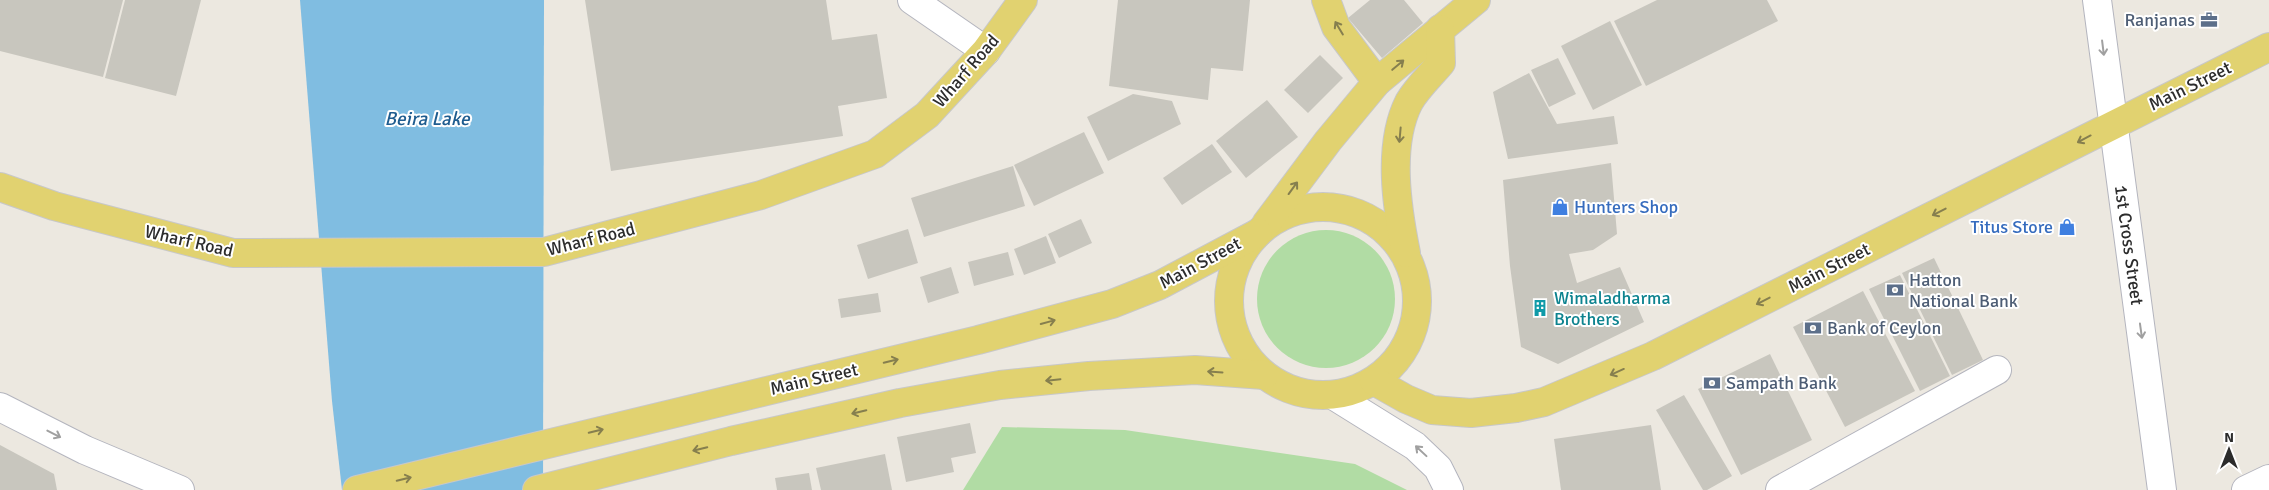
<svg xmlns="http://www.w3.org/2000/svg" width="2269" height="490" viewBox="0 0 2269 490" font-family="Signika,sans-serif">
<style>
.green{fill:#b1dca4}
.water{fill:#80bde1}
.building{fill:#c8c6be}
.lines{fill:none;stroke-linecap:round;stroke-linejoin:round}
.minor-casing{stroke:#b4b5be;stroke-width:30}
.major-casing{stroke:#c8c8c8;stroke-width:30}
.minor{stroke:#fff;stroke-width:28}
.major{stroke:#e1d270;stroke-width:28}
.oneway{stroke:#867f4e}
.oneway2{stroke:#a0a0a0}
.labels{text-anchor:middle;stroke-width:4;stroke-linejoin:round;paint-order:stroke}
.service-label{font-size:18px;fill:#4e5e75;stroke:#fff;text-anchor:start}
.street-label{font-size:18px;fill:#2c2c2c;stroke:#fff}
.shop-label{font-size:18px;fill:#366cbe;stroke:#fff;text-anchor:start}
.culture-label{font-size:18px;fill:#0d838f;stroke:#fff;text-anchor:start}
.water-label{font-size:19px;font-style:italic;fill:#1e5c8f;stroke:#fff}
</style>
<rect width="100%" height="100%" fill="#ece8e0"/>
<!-- green -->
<g class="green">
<circle cx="1326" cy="299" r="69"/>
<polygon points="1002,427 1125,430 1355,464 1407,490 963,490"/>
</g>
<!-- water -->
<polygon class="water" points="300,0 544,0 543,490 342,490 332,401"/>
<!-- building -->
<g class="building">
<polygon points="0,0 123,0 103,77 0,51"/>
<polygon points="125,0 201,0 176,96 105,78"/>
<polygon points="585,0 826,0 832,40 877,34 887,98 838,106 843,136 611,171"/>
<polygon points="1118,0 1250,0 1243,71 1211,68 1208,100 1109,86"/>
<polygon points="1370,0 1404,0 1423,23 1382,58 1348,18"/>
<polygon points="1657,0 1767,0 1778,21 1646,86 1614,21"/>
<polygon points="1610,21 1642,85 1593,110 1561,46"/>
<polygon points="1320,55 1343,78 1308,113 1284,90"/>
<polygon points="1558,58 1576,94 1549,107 1531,70"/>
<polygon points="1529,73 1557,124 1614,116 1618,144 1508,159 1493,92"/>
<polygon points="1133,94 1172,101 1181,124 1108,161 1087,117"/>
<polygon points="1267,100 1298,137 1246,178 1216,141"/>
<polygon points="1084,132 1104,173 1034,206 1014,165"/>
<polygon points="1212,144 1232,172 1182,205 1163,178"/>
<polygon points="1611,163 1617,234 1593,250 1569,254 1577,283 1620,267 1644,322 1558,364 1521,347 1510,266 1503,180"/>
<polygon points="1013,166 1025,206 924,237 911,198"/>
<polygon points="1081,219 1092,243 1059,258 1048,234"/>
<polygon points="908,229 918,263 868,279 857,245"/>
<polygon points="1046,236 1056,263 1024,275 1014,249"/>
<polygon points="1008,252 1014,275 974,286 968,262"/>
<polygon points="1934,258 1983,360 1952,375 1902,273"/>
<polygon points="951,267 959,293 928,303 920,277"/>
<polygon points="1900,275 1950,376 1920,391 1869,289"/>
<polygon points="1863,291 1915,391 1845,427 1793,327"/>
<polygon points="878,293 881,312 841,318 838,299"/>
<polygon points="1770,354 1812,440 1741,475 1698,389"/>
<polygon points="1684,395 1732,476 1707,490 1703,490 1656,410"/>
<polygon points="970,423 976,453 951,458 954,472 906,482 897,437"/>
<polygon points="1651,425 1661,490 1561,490 1554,439"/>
<polygon points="0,445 54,474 57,490 0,490"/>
<polygon points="885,454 892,490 821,490 816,468"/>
<polygon points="809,473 812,490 777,490 775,478"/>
</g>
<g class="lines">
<!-- minor casing -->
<g class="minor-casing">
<g id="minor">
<polyline points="912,0 986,51"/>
<polyline points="2097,0 2162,490"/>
<polyline points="1333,395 1415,446 1438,468 1449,490"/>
<polyline points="0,407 85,450 180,490"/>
<polyline points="1780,490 1997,370"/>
<polyline points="2246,490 2269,479"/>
</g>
</g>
<!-- major casing -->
<g class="major-casing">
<g id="major">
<polyline points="1326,0 1336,27 1377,82"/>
<polyline points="0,187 54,206 233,253 544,252 761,195 875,154 927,115 986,51 1023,0"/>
<circle cx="1323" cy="301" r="94"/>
<polyline points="1266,224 1328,141 1377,82 1476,0"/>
<path d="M1406,253C1397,208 1387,145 1409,102C1417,88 1431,75 1441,63L1440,29"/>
<polyline points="1374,381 1406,399 1432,410 1471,413 1516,408 1544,402 1653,356 2269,47"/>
<polyline points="357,490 978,340 1112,304 1160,285 1258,233"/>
<polyline points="537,490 731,441 900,403 1000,385 1089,376 1195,370 1264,375"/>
</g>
</g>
<!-- minor -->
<use href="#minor" class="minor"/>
<!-- major -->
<use href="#major" class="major"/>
</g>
<!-- one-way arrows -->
<defs><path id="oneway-shaft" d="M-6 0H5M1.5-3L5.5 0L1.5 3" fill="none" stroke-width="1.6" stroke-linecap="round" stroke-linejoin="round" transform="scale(1.25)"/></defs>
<g class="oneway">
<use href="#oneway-shaft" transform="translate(1339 28) rotate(-121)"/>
<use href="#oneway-shaft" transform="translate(1398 65) rotate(-40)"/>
<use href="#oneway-shaft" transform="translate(1400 135) rotate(95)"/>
<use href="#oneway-shaft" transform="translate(2084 139) rotate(152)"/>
<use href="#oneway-shaft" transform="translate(1293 188) rotate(-54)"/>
<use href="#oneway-shaft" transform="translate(1939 212) rotate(153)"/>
<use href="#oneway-shaft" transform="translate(1763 301) rotate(153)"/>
<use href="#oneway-shaft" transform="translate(1048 322) rotate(-15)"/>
<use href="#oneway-shaft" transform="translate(891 361) rotate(-14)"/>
<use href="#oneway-shaft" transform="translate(1215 372) rotate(-176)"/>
<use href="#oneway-shaft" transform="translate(1617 372) rotate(156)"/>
<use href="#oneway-shaft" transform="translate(1053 380) rotate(174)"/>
<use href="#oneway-shaft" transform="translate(859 412) rotate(167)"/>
<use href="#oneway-shaft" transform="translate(596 431) rotate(-14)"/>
<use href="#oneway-shaft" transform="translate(700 449) rotate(166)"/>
<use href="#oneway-shaft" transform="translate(404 479) rotate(-14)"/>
</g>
<g class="oneway2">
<use href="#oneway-shaft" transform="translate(2103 48) rotate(83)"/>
<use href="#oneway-shaft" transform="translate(2141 331) rotate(82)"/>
<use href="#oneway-shaft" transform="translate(54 434) rotate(27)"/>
<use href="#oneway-shaft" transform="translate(1421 451) rotate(-137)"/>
</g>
<!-- icons -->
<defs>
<g id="office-bare" transform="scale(1.35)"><path d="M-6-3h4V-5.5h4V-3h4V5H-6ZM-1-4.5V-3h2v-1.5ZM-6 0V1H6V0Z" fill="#5c6f8a" stroke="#fff" stroke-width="2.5" paint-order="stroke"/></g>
<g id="shop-bare" transform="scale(1.35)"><path d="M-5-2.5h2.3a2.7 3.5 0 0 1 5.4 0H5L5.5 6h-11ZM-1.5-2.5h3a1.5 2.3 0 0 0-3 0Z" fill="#3f7fe0" stroke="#fff" stroke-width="2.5" paint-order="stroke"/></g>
<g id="bank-bare" transform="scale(1.35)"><path d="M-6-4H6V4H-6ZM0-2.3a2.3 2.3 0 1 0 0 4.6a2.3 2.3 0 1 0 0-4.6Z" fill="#5c6f8a" stroke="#fff" stroke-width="2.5" paint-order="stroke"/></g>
<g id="building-bare" transform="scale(1.35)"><path d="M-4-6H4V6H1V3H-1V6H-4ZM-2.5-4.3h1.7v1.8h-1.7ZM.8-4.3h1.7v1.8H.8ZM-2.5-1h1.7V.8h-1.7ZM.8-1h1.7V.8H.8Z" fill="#0f9aa8" stroke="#fff" stroke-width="2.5" paint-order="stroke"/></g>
</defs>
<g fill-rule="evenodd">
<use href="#office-bare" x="2209" y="20"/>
<use href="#shop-bare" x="1560" y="207"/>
<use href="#shop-bare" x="2067" y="227"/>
<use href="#bank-bare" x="1895" y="290"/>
<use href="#building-bare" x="1540" y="308"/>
<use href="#bank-bare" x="1813" y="328"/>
<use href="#bank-bare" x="1712" y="383"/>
</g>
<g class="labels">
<!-- service labels -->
<g class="service-label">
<text x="2195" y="26" text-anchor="end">Ranjanas</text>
<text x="1909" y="286">Hatton<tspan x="1909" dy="21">National Bank</tspan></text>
<text x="1827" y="334">Bank of Ceylon</text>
<text x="1726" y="389">Sampath Bank</text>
</g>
<!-- street labels -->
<g class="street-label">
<text transform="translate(966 71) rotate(-49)" y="6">Wharf Road</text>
<text transform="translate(2190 86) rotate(-26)" y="6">Main Street</text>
<text transform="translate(591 239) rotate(-14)" y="6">Wharf Road</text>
<text transform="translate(189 241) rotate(13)" y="6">Wharf Road</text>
<text transform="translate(2129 245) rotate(82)" y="6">1st Cross Street</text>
<text transform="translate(1200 263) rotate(-28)" y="6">Main Street</text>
<text transform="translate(1829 268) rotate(-27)" y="6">Main Street</text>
<text transform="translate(814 379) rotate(-13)" y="6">Main Street</text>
</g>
<!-- shop labels -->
<g class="shop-label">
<text x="1574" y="213">Hunters Shop</text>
<text x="2053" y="233" text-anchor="end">Titus Store</text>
</g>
<!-- culture labels -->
<g class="culture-label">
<text x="1554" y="304">Wimaladharma<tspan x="1554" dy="21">Brothers</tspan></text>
</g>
<!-- water labels -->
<g class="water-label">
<text x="427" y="125">Beira Lake</text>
</g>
</g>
<!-- north arrow -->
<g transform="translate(2229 450)" stroke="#ffffff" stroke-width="4" paint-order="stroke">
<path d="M0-4L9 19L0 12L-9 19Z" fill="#2c2c2c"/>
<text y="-8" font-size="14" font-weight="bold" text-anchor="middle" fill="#2c2c2c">N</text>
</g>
</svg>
